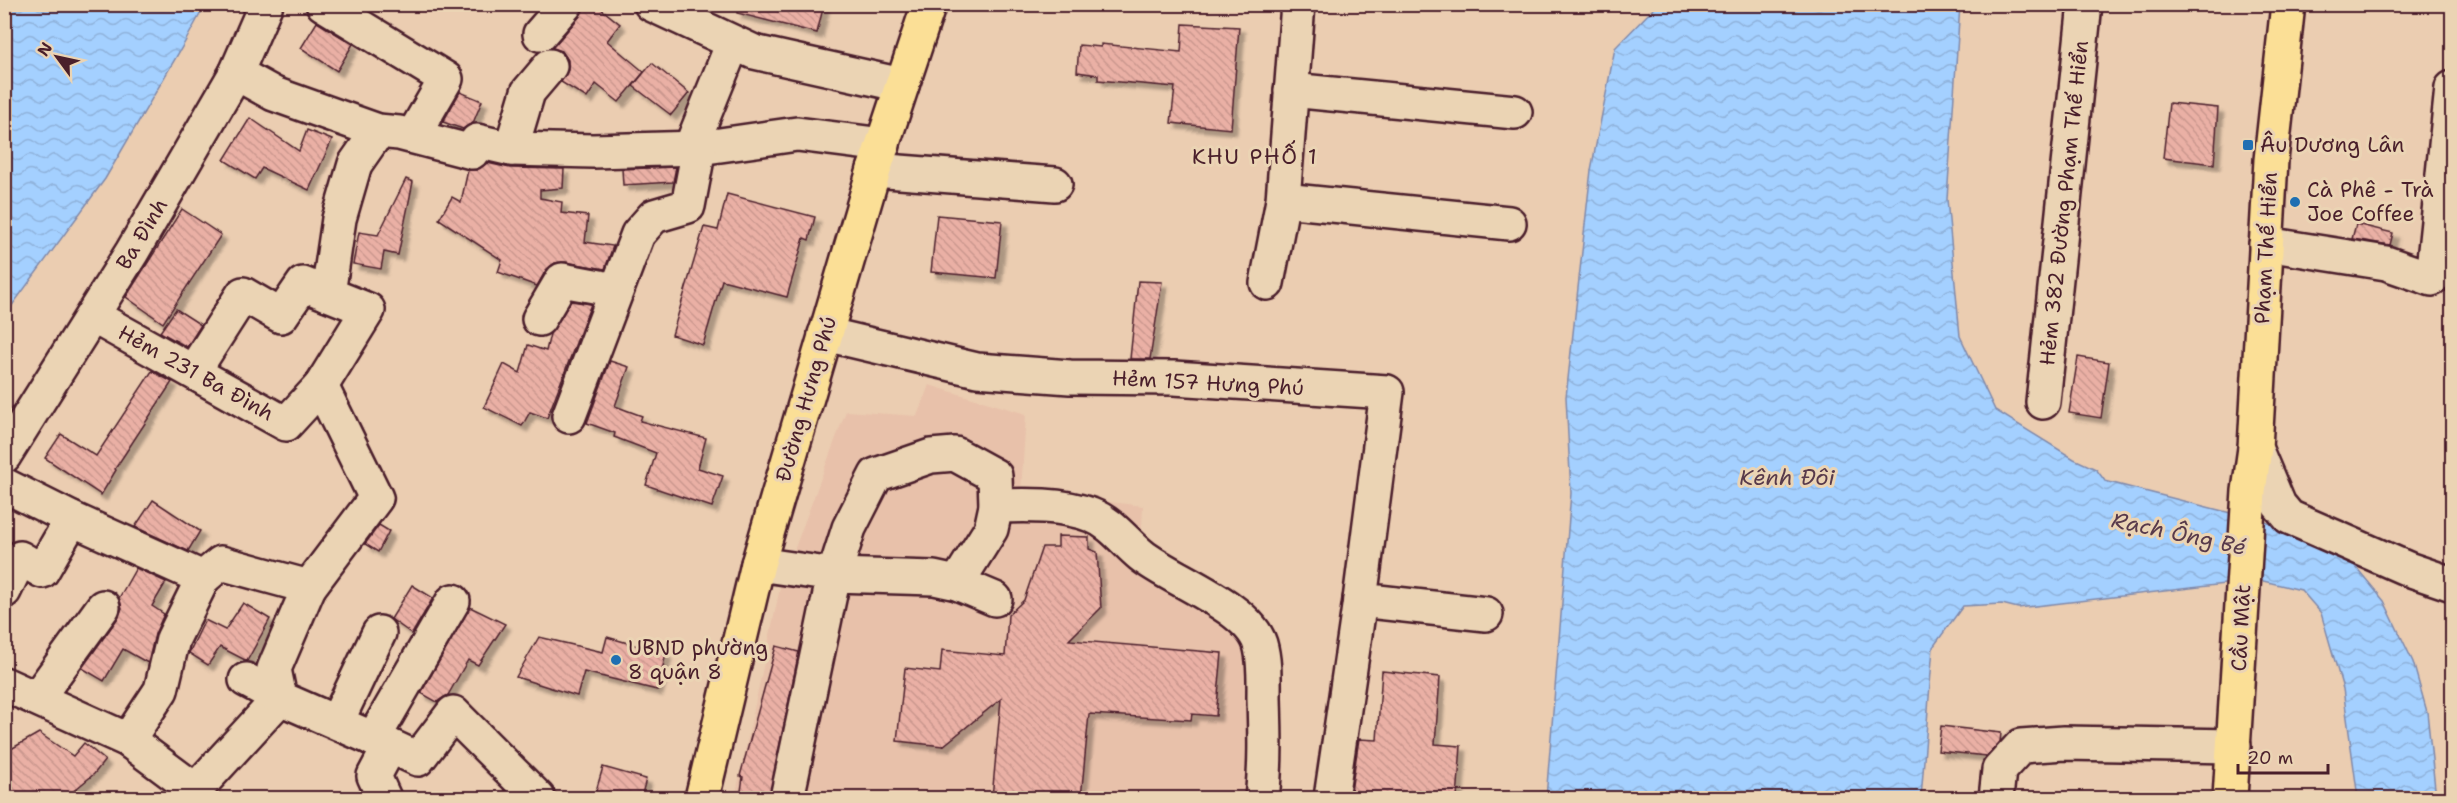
<svg xmlns="http://www.w3.org/2000/svg" width="2457" height="803" viewBox="0 0 2457 803" font-family="'Shantell Sans',sans-serif">
<style>
.built{fill:#e8c1aa}
.water{fill:url(#water-waves);stroke:#8089aa;stroke-width:1.5}
.building{fill:url(#building-back-hatch);stroke:#4a1f2b;stroke-width:1.5;filter:url(#shadow)}
.lines{fill:none;stroke-linecap:round;stroke-linejoin:round}
.minor-casing{stroke:#4a1f2b;stroke-width:38}
.major-casing{stroke:#4a1f2b;stroke-width:38}
.minor{stroke:#ebd4b4;stroke-width:33}
.major{stroke:#fbdf96;stroke-width:33}
.poi-dot{fill:#1f6fb2;stroke:#ebd4b4;stroke-width:2}
.labels{text-anchor:middle;stroke-width:6;stroke-linejoin:round;paint-order:stroke}
.poi-label{font-size:21px;fill:#4a1f2b;stroke:#ebd4b4;text-anchor:start}
.street-label{font-size:21px;fill:#4a1f2b;stroke:#ebd4b4}
.neighbourhood-label{font-size:22px;letter-spacing:1.5px;fill:#4a1f2b;stroke:#ebd4b4}
.water-label{font-size:22px;font-style:italic;fill:#583a4b;stroke:#ebd4b4}
</style>
<defs>
<pattern id="water-waves" width="16" height="10" patternUnits="userSpaceOnUse" patternTransform="scale(1.5)"><rect width="16" height="10" fill="#a4d0ff"/><path d="M0 5q4-4 8 0t8 0" fill="none" stroke="#8fb2db"/></pattern>
<pattern id="building-back-hatch" width="6" height="6" patternUnits="userSpaceOnUse" patternTransform="scale(1.5)"><rect width="6" height="6" fill="#eab0a5"/><path d="M-1 5l2 2M0 0l6 6M5-1l2 2" fill="none" stroke="#ca978e"/></pattern>
<filter id="shadow"><feDropShadow dx="5.5" dy="5.5" stdDeviation="1.5" flood-color="#0004"/></filter>
</defs>
<rect width="100%" height="100%" fill="#ebcdb1"/>
<filter id="ink" filterUnits="userSpaceOnUse"><feTurbulence type="fractalNoise" baseFrequency=".0167" numOctaves="2"/><feDisplacementMap in="SourceGraphic" scale="12" xChannelSelector="R" yChannelSelector="G"/><feConvolveMatrix kernelMatrix="1 2 1 2 8 2 1 2 1" color-interpolation-filters="sRGB"/></filter>
<g filter="url(#ink)">
<!-- built -->
<polygon class="built" points="929,385 1026,414 1021,491 1143,506 1141,546 1213,579 1251,602 1278,645 1274,798 735,798 780,588 846,411 917,416"/>
<!-- water -->
<g class="water">
<polygon points="5,4 205,5 185,42 105,179 5,315"/>
<polygon points="1657,5 1960,5 1947,199 1960,336 1995,410 2074,459 2096,469 2105,481 2262,521 2300,533 2351,561 2384,601 2413,662 2427,712 2436,798 2358,798 2343,689 2321,613 2301,590 2259,580 2018,608 2002,604 1963,606 1933,647 1921,798 1546,798 1571,493 1566,397 1591,170 1615,48"/>
</g>
<!-- building -->
<g class="building">
<polygon points="584,4 595,4 620,24 607,41 644,72 619,102 596,84 587,98 561,82 568,70 568,60 562,51 552,48 580,16"/>
<polygon points="738,4 824,4 817,33 737,13"/>
<polygon points="317,22 353,44 337,71 301,48"/>
<polygon points="1183,24 1239,27 1231,129 1171,123 1175,87 1098,80 1098,75 1077,72 1079,45 1101,47 1101,44 1181,52"/>
<polygon points="652,63 689,93 671,115 633,86"/>
<polygon points="460,92 482,101 473,123 463,129 443,122"/>
<polygon points="2169,103 2218,108 2214,164 2163,158"/>
<polygon points="250,118 299,151 307,130 332,140 309,190 262,168 255,179 224,160"/>
<polygon points="487,163 510,168 564,169 563,188 540,190 540,198 562,202 561,213 588,216 585,242 613,246 605,269 565,262 555,263 546,270 537,286 498,272 502,260 439,219 452,197 461,202 468,170 476,170"/>
<polygon points="676,167 673,182 623,185 622,169"/>
<polygon points="406,179 413,182 398,255 384,252 381,269 353,264 359,232 378,235"/>
<polygon points="727,194 815,217 809,240 804,238 787,297 722,280 703,345 672,335 704,227 718,230"/>
<polygon points="182,209 221,235 163,323 126,297"/>
<polygon points="937,215 1002,221 996,278 931,272"/>
<polygon points="2356,224 2393,233 2390,245 2352,239"/>
<polygon points="1138,281 1162,282 1150,359 1130,359"/>
<polygon points="571,301 591,304 547,418 530,412 522,426 484,407 504,364 520,373 528,345 546,351 550,334"/>
<polygon points="176,309 201,325 187,347 160,332"/>
<polygon points="2078,357 2109,362 2101,418 2069,413"/>
<polygon points="610,361 629,367 615,406 642,416 640,421 706,438 698,468 723,476 712,507 646,485 656,453 614,437 615,433 587,423"/>
<polygon points="152,371 172,382 115,469 116,470 101,495 45,458 61,434 96,456"/>
<polygon points="153,500 200,531 188,551 135,527"/>
<polygon points="379,525 389,531 378,552 365,544"/>
<polygon points="1058,536 1089,537 1089,549 1097,552 1101,608 1069,640 1222,653 1216,716 1192,714 1191,720 1089,714 1081,798 992,798 1001,699 943,746 897,741 905,668 940,672 942,650 1005,656 1008,615 1024,600 1042,547 1058,547"/>
<polygon points="136,568 166,582 152,606 164,614 155,634 148,663 123,649 104,681 82,668 118,618 122,608 119,598"/>
<polygon points="412,585 433,598 412,634 391,619"/>
<polygon points="243,603 270,619 247,661 220,647 208,665 189,653 205,620 225,630"/>
<polygon points="470,607 505,624 478,665 468,660 448,695 437,702 421,693"/>
<polygon points="539,637 603,652 607,637 666,654 657,690 584,672 577,696 516,677"/>
<polygon points="776,646 799,652 769,798 740,798 743,777 740,776"/>
<polygon points="1382,671 1440,677 1435,744 1461,746 1457,798 1350,798 1359,739 1377,740"/>
<polygon points="1941,726 2001,733 2000,742 1987,756 1938,751"/>
<polygon points="39,733 73,756 84,743 105,760 94,774 65,798 4,798 4,753"/>
<polygon points="603,767 646,779 641,798 594,798"/>
</g>
<g class="lines">
<!-- minor casing -->
<g class="minor-casing">
<g id="minor">
<polyline points="323,4 446,79 413,136"/>
<polyline points="651,4 754,52 902,85"/>
<polyline points="540,34 566,4"/>
<polyline points="236,73 274,94 378,131 399,133 472,152 477,141 511,149 593,151 699,148 797,134 883,145"/>
<polyline points="1291,90 1515,112"/>
<polyline points="691,147 733,43"/>
<polyline points="511,149 528,92 550,66"/>
<polyline points="874,170 1055,184"/>
<polyline points="1283,200 1509,223"/>
<polyline points="2266,244 2386,263 2432,279 2452,88"/>
<polyline points="1267,283 1283,200 1298,4"/>
<polyline points="328,294 339,219 355,164 378,131"/>
<polyline points="93,316 286,424 321,386 368,310 303,284 281,316 243,294 193,372"/>
<polyline points="539,319 562,280 616,290"/>
<polyline points="825,334 977,370 1070,377 1174,378 1387,392 1360,600 1486,614"/>
<polyline points="2043,402 2085,4"/>
<polyline points="569,416 638,234 654,216 688,206 699,148"/>
<polyline points="2255,448 2279,505 2289,517 2408,569 2452,584"/>
<polyline points="4,456 132,252 236,73 266,4"/>
<polyline points="4,485 72,519 203,578 221,563 309,587 274,669 280,698 188,798"/>
<path d="M996,506C1026,505 1062,504 1091,515C1112,523 1124,541 1141,555C1170,579 1248,606 1260,644C1265,661 1264,681 1264,698C1265,732 1266,765 1262,798"/>
<polyline points="758,564 834,575 849,528 876,475 931,456 955,454 995,476 996,506 991,529 957,583"/>
<polyline points="309,587 376,498 321,386"/>
<polyline points="4,591 20,558 42,571 72,519"/>
<polyline points="246,680 280,698 390,746 374,776 384,798"/>
<polyline points="4,684 128,740 195,790"/>
<polyline points="37,698 103,607"/>
<polyline points="337,721 379,633"/>
<polyline points="373,739 453,601"/>
<polyline points="128,740 161,690 173,639 203,578"/>
<polyline points="390,746 418,759 453,713 538,798"/>
<polyline points="787,798 834,575 934,578 957,583 995,599"/>
<polyline points="1331,798 1360,600"/>
<polyline points="1996,798 1999,770 2021,746 2064,743 2234,746"/>
</g>
</g>
<!-- major casing -->
<g class="major-casing">
<g id="major">
<polyline points="702,798 758,564 874,170 929,4"/>
<polyline points="2230,798 2249,491 2255,448 2271,160 2288,4"/>
</g>
</g>
<!-- minor -->
<use href="#minor" class="minor"/>
<!-- major -->
<use href="#major" class="major"/>
</g>
</g>
<!-- markers -->
<g class="poi-dot">
<rect x="2242" y="139" width="12" height="12" rx="3"/>
<circle cx="2295" cy="202" r="6"/>
<circle cx="616" cy="660" r="6"/>
</g>
<g class="labels">
<!-- poi labels -->
<g class="poi-label">
<text x="2260" y="152">Âu Dương Lân</text>
<text x="2307" y="197">Cà Phê - Trà<tspan x="2307" dy="24">Joe Coffee</tspan></text>
<text x="628" y="655">UBND phường<tspan x="628" dy="24">8 quận 8</tspan></text>
</g>
<!-- street labels -->
<g class="street-label">
<text transform="translate(2064 203) rotate(-84)" y="7">Hẻm 382 Đường Phạm Thế Hiển</text>
<text transform="translate(142 234) rotate(-59)" y="7">Ba Đình</text>
<text transform="translate(2266 248) rotate(-87)" y="7">Phạm Thế Hiển</text>
<text transform="translate(196 373) rotate(29)" y="7">Hẻm 231 Ba Đình</text>
<text transform="translate(1208 383) rotate(3)" y="7">Hẻm 157 Hưng Phú</text>
<text transform="translate(806 399) rotate(-74)" y="7">Đường Hưng Phú</text>
<text transform="translate(2241 628) rotate(-87)" y="7">Cầu Mật</text>
</g>
<!-- neighbourhood labels -->
<g class="neighbourhood-label">
<text x="1255" y="164">KHU PHỐ 1</text>
</g>
<!-- water labels -->
<g class="water-label">
<text x="1787" y="485">Kênh Đôi</text>
<text transform="translate(2179 533) rotate(12)" y="8">Rạch Ông Bé</text>
</g>
</g>
<!-- margin -->
<rect width="2457" height="803" fill="none" stroke="#ebd4b4" stroke-width="24"/>
<rect x="12" y="12" width="2433" height="779" fill="none" stroke="#4a1f2b" stroke-width="2" filter="url(#ink)"/>
<!-- north arrow -->
<g transform="translate(57 57) rotate(303)" stroke="#ebd4b4" stroke-width="4.5" paint-order="stroke">
<path d="M0-4.5L10 22L0 15L-10 22Z" fill="#4a1f2b"/>
<text y="-9" font-size="16" font-weight="bold" text-anchor="middle" fill="#4a1f2b">N</text>
</g>
<!-- scale -->
<path d="M2238 764v9h90v-9" fill="none" stroke="#4a1f2b" stroke-width="3"/>
<text x="2247" y="764" font-size="18" fill="#4a1f2b" stroke="#ebd4b4" stroke-width="4.5" paint-order="stroke">20 m</text>
</svg>
